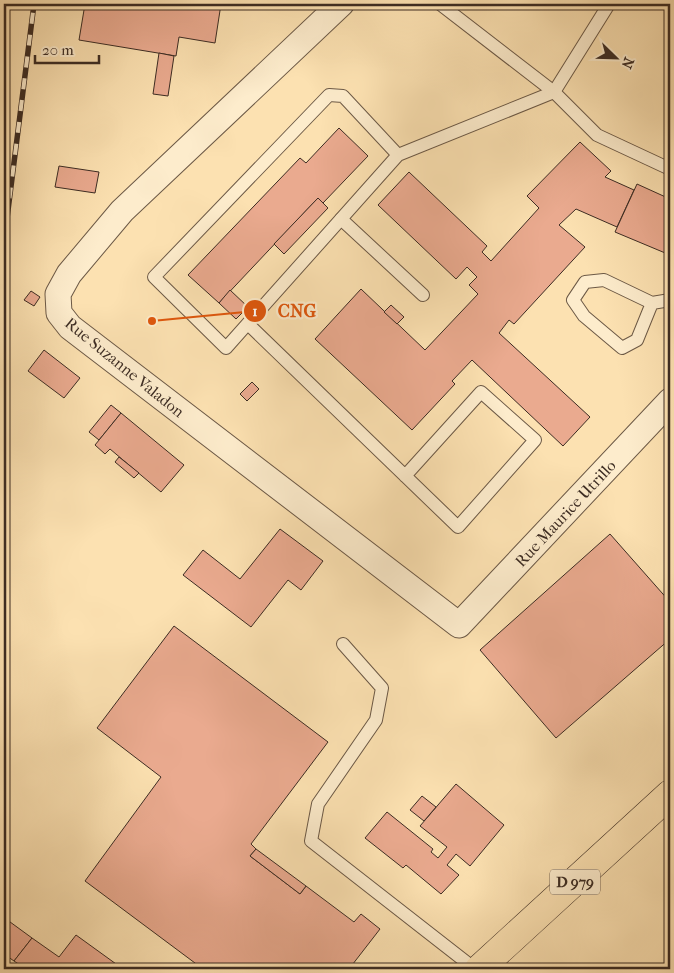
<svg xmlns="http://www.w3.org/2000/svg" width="674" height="973" viewBox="0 0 674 973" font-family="'IM FELL French Canon',serif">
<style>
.building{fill:#eaaa8f;stroke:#3c2c23}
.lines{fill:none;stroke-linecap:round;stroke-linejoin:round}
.service-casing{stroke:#6c5946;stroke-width:14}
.minor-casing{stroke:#6c5946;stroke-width:27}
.primary-casing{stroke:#3c2c23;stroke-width:29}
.service{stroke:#fdeccc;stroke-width:12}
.minor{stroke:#fdeccc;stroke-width:25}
.primary{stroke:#fce1b1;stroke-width:28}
.rail-casing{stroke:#3c2c23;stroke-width:5.5}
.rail{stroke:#fdeccc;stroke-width:4;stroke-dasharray:11;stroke-linecap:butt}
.labels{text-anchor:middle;stroke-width:4.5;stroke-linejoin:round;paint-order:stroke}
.shield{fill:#fdeccc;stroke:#766656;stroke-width:1}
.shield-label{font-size:15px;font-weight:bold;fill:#3c2c23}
.street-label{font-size:16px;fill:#3c2c23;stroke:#fdeccc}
.leader{fill:none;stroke:#df570d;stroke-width:2}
.callout-dot{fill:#df570d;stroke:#fdeccc;stroke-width:2}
.mark-label{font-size:15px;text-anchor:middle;font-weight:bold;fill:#fff}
.callout-label{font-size:18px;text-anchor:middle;font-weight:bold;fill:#df570d;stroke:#fdeccc;stroke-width:4.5;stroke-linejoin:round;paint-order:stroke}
</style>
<rect width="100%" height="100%" fill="#fce1b1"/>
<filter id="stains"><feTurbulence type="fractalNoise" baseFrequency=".004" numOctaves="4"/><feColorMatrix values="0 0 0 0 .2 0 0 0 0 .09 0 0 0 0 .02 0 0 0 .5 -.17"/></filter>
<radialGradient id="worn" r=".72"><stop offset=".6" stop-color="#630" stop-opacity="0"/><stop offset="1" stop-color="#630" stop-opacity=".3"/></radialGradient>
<!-- building -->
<g class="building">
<polygon points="85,4 221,4 215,43 179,37 176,56 79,40"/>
<polygon points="159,53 174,56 168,96 153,94"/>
<polygon points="339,128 368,156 323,203 318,198 219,303 188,275 300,158 306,163"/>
<polygon points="580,142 611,171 605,177 634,190 617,227 576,209 559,225 585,247 514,324 509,320 499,333 590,417 563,446 472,360 452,381 455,384 412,430 315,339 361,289 425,350 478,294 469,285 477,277 467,267 456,279 378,205 409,172 487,246 482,252 491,261 539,208 527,196"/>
<polygon points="59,166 99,172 95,193 55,187"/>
<polygon points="637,184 670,199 670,255 615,232"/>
<polygon points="318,198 328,208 284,254 274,244"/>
<polygon points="230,290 248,307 236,319 219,303"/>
<polygon points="31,291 40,297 34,306 24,300"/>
<polygon points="391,305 404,317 397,324 384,312"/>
<polygon points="44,350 80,378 64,398 28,371"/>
<polygon points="252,382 259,389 247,401 240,394"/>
<polygon points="111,405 121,413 99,440 89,432"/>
<polygon points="121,413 184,465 161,492 110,449 105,454 95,445"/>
<polygon points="119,457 139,473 134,478 115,462"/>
<polygon points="280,529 323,561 301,590 288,580 251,627 183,575 203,550 240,579"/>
<polygon points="610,534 670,602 670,639 556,738 480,650"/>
<polygon points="174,626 328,742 251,844 256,849 250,856 300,894 306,886 354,922 361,914 380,929 349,969 203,969 85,881 161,777 97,728"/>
<polygon points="456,784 504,825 470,866 456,854 447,865 459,875 441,894 406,865 403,868 365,838 387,812 433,849 431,852 438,858 447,847 420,826"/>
<polygon points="422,796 436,807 424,821 410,810"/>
<polygon points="256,849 306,886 300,894 250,856"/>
<polygon points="6,919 32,938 14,961 4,954 4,922"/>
<polygon points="76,935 123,969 26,969 14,961 32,938 59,957"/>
</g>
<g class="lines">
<!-- service casing -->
<g class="service-casing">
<g id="service">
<polyline points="440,4 554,92 597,135 670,169"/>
<polyline points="398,155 343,96 329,95 154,277 226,348 398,155 554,92 609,4"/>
<polyline points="341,219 423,295"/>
<polyline points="652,303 637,340 622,348 584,316 573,300 585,282 604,280 652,303 670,300"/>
<polyline points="248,324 458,527 535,440 481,392 405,476"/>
<polyline points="343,644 382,688 376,720 318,804 311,841 475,969"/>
</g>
</g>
<!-- minor casing -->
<g class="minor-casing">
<polyline id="minor" points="341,4 122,211 69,274 58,294 59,313 70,327 459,625 670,401"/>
</g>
<!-- primary casing -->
<g class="primary-casing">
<polyline id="primary" points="479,969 670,794"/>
</g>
<!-- service -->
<use href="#service" class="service"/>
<!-- minor -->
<use href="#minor" class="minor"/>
<!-- primary -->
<use href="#primary" class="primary"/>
<!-- rail casing -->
<g class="rail-casing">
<polyline id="rail" points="4,242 34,4"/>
</g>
<!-- rail -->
<use href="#rail" class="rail"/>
</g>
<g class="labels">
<!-- shield labels -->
<rect class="shield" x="550" y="869.5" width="50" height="25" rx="4"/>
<g class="shield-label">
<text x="575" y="887">D 979</text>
</g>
<!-- street labels -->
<g class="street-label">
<text transform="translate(125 367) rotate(39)" y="6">Rue Suzanne Valadon</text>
<text transform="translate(565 513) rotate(-47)" y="6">Rue Maurice Utrillo</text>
</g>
</g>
<!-- callouts -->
<path class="leader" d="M152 321L255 311"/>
<g class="callout-dot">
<circle cx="152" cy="321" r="5"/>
<circle cx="255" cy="311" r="12"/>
</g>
<g class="mark-label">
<text x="255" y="316">1</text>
</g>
<g class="callout-label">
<text x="297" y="317">CNG</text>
</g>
<!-- margin -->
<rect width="674" height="973" fill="none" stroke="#fce1b1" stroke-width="20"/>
<rect x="5" y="5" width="664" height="963" fill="none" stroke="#3c2c23" stroke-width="2.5"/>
<rect x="10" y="10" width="654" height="953" fill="none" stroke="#3c2c23"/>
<!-- north arrow -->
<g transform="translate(616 58) rotate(113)" stroke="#fdeccc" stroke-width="4" paint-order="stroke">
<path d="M0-4L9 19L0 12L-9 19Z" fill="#3c2c23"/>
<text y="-8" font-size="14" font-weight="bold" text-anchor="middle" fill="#3c2c23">N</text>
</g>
<!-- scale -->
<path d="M35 55v8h64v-8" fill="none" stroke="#3c2c23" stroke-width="2.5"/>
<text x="42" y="55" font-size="15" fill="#3c2c23" stroke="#fdeccc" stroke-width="4" paint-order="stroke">20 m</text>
<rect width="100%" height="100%" filter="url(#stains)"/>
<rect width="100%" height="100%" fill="url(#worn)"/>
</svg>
